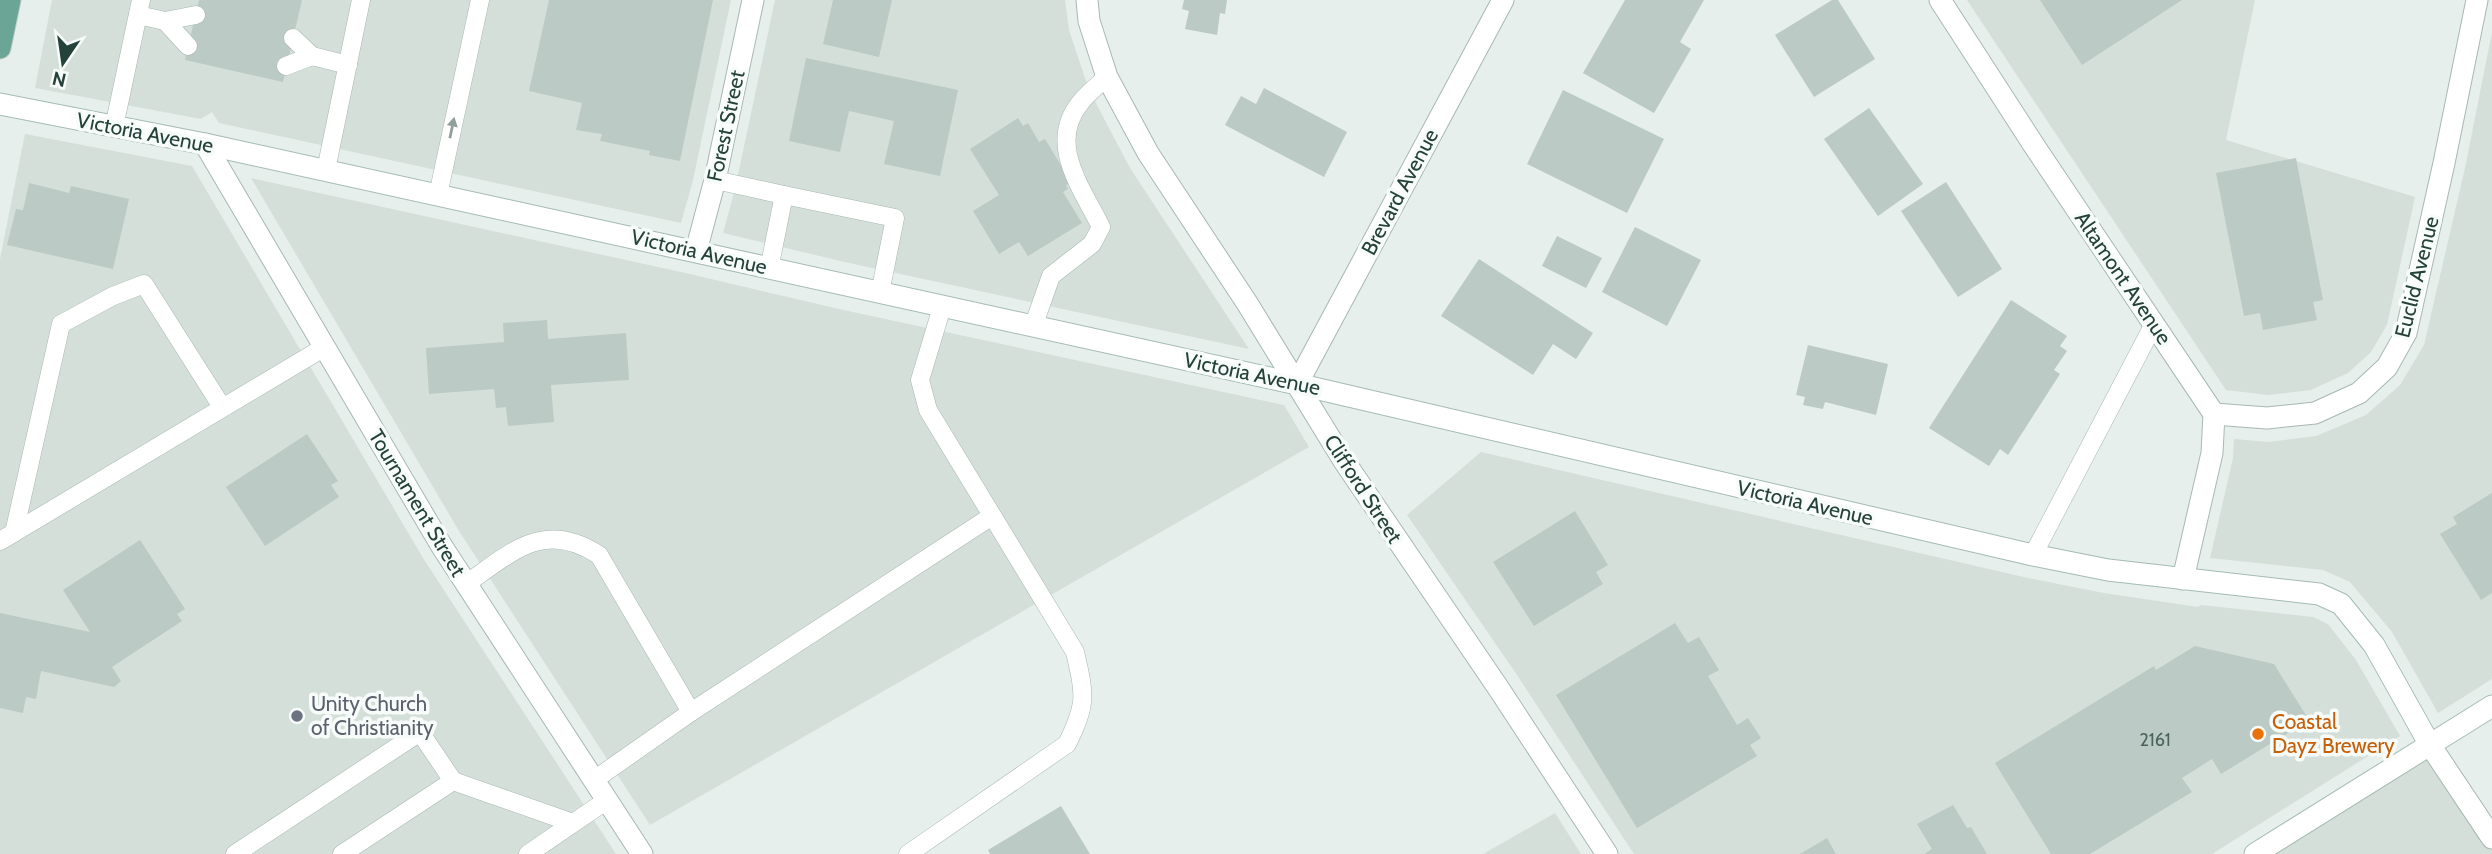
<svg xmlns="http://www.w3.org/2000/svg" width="2492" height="854" viewBox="0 0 2492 854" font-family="Cabin,sans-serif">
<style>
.built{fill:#d4dfda}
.building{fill:#bbcac4}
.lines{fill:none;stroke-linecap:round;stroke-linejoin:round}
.lane-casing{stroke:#a8b8b2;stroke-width:19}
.street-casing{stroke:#a8b8b2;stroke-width:23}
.secondary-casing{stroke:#a4bbb3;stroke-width:23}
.primary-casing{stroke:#c2cac8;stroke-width:23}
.lane{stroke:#fff;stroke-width:18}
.street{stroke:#fff;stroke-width:21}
.secondary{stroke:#fff;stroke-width:21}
.primary{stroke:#6aa596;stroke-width:21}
.oneway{fill:#92a09c}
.worship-dot{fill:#6b7280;stroke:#f7fbf9;stroke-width:2.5}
.food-dot{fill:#e8710a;stroke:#f7fbf9;stroke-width:2.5}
.labels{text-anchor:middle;stroke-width:7;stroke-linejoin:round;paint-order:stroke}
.number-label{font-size:18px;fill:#4a645c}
.street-label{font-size:21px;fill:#24423a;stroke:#f7fbf9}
.worship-label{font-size:21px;fill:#5b616d;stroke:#f7fbf9;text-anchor:start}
.food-label{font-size:21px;fill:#c56008;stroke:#f7fbf9;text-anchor:start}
</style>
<rect width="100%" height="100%" fill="#e6efeb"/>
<!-- built -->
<g class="built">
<polygon points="52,0 731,0 693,180 681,223 219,123 212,112 201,119 35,88"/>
<polygon points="775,0 1065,0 1069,30 1089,90 1130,168 1249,349 849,263 723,233 735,189"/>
<polygon points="1967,0 2255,0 2226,140 2415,197 2387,325 2371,352 2348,373 2311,390 2268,395 2226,390"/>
<polygon points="2492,32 2492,679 2438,713 2392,632 2350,582 2323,570 2210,558 2233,458 2234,439 2269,442 2316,436 2366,415 2400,385 2424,345 2465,168"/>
<polygon points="25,134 192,166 423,558 616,854 0,854 0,259"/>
<polygon points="251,178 690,274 839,309 1284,405 1309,447 650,825 459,531"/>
<polygon points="1481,452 2028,578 2104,593 2198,607 2201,605 2313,617 2328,624 2356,660 2400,736 2212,854 1634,854 1517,675 1407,515"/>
<polygon points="2430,745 2492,839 2492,854 2255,854"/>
<polygon points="1555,813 1581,854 1483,854"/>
</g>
<!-- building -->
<g class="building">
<polygon points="199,0 302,0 283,82 185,60"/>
<polygon points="549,0 713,0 680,161 649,155 650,151 600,141 602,134 576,130 582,103 529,91"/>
<polygon points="833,0 892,0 879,57 823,44"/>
<polygon points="1184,0 1227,0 1225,14 1220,13 1217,35 1185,29 1189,11 1182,9"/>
<polygon points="1625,0 1704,0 1680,42 1691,49 1654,113 1583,73"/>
<polygon points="1832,0 1838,0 1875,59 1814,97 1775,35"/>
<polygon points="2040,0 2182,0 2082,65"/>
<polygon points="806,58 958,90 940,176 884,164 894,121 849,111 840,152 789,141"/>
<polygon points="1264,88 1347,132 1324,177 1225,125 1241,96 1256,104"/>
<polygon points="1563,90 1664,139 1627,213 1527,164"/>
<polygon points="1869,108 1923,184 1878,216 1824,139"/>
<polygon points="1018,118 1023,126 1028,123 1039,142 1045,139 1071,182 1066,185 1068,189 1063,192 1082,223 1028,256 1019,242 999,254 973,211 999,195 970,149"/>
<polygon points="2296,158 2323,300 2313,302 2317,320 2263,330 2260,313 2244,316 2216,173"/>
<polygon points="1946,182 2002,269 1958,297 1901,211"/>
<polygon points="29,183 69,193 71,186 129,199 113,269 7,245 16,209 23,210"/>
<polygon points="1635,227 1701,260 1667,326 1602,292"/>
<polygon points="1557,236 1602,258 1586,288 1542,266"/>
<polygon points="1479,259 1593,333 1576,359 1553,344 1533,375 1441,316"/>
<polygon points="2011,300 2067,336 2060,346 2067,351 2054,370 2060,374 2008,455 2000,449 1989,466 1929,428"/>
<polygon points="547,320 548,339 626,333 629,380 551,385 554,422 508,426 506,407 496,408 494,389 429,394 426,348 504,342 503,323"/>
<polygon points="1808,345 1888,364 1876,415 1825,402 1823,409 1803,405 1805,397 1796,395"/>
<polygon points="307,434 338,481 331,485 339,497 265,546 226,487"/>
<polygon points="2492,493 2492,593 2481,600 2440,534 2457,524 2453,517"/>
<polygon points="1575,511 1608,565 1596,572 1603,584 1534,626 1493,562"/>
<polygon points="140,540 185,609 177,614 182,621 112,667 121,681 114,687 41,671 36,699 26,697 23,713 0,708 0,613 90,632 63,590"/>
<polygon points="1675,623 1688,643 1699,637 1719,670 1708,676 1737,725 1748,718 1761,738 1750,745 1757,756 1637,828 1556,695"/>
<polygon points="2195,646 2274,664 2309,720 2221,774 2212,759 2182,778 2192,792 2090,854 2051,854 1995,763 2154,666 2156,670"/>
<polygon points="1953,805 1967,828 1971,827 1987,854 1924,854 1932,849 1917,824"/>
<polygon points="1061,806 1090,854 990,854 988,850"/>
<polygon points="1827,838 1836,854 1800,854"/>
</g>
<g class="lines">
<!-- lane casing -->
<g class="lane-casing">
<g id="lane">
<polyline points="138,15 165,21 196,15"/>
<polyline points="165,21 188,46"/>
<polyline points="293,38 312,56 348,65"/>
<polyline points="286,66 312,56"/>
<polyline points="114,127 141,0"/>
<polyline points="326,170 361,0"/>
<polyline points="715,180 784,195"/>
<polyline points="438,195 480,0"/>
<polyline points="769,269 784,195 895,218 880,293"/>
<path d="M1033,327L1051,276L1092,244L1101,227C1082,188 1047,144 1080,103C1087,94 1098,85 1107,77"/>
<polyline points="14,533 61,324 113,296 144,284 222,407"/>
<polyline points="0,541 323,348"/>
<polyline points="2033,555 2154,324"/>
<path d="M466,584C512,552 544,519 599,555L691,712"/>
<polyline points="594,780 691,712 992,516"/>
<polyline points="235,854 420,732 453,781 573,823"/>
<polyline points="342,854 453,781"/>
<polyline points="528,854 607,800"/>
<path d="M908,854L1067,744C1087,704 1085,695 1075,652L928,410L920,380L942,307"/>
</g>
</g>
<!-- street casing -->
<g class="street-casing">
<g id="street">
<polyline points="1087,0 1089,21 1107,77 1148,153 1247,303 1344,461 1499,689 1607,854"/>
<polyline points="1940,0 2035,147 2214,414 2212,453 2183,579"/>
<polyline points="205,144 441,545 642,854"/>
<polyline points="696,251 715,180 753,0"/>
<polyline points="1297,384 1503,0"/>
<polyline points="2214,414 2267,418 2315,413 2359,393 2387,367 2406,333 2444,163 2477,0"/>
<polyline points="2430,745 2492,838"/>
</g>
</g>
<!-- secondary casing -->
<g class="secondary-casing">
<g id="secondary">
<polyline points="0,104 205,144 1297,384 2033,555 2108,570 2319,594 2341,604 2374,645 2430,745"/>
<polyline points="2255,854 2492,706"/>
</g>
</g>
<!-- primary casing -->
<g class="primary-casing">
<polyline id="primary" points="0,48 10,0"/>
</g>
<!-- lane -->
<use href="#lane" class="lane"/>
<!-- street -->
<use href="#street" class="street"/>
<!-- secondary -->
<use href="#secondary" class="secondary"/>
<!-- primary -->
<use href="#primary" class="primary"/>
</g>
<!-- one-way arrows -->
<defs><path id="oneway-solid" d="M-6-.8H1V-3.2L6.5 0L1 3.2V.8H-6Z" transform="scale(1.75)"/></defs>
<use class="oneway" href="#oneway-solid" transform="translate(452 128) rotate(-78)"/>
<!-- markers -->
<circle class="worship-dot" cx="297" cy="716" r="7"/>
<circle class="food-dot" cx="2258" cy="734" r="7"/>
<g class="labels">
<!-- number labels -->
<g class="number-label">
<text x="2155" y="746">2161</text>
</g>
<!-- street labels -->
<g class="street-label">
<text transform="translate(726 126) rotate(-78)" y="7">Forest Street</text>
<text transform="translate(145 133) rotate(11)" y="7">Victoria Avenue</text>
<text transform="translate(1400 192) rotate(-62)" y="7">Brevard Avenue</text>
<text transform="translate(699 252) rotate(13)" y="7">Victoria Avenue</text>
<text transform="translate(2417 277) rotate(-76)" y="7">Euclid Avenue</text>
<text transform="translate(2123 278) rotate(56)" y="7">Altamont Avenue</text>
<text transform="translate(1252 374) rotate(12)" y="7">Victoria Avenue</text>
<text transform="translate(1363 489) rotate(57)" y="7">Clifford Street</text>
<text transform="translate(417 503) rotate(59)" y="7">Tournament Street</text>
<text transform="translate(1805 503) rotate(13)" y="7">Victoria Avenue</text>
</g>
<!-- worship labels -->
<g class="worship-label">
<text x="311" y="711">Unity Church<tspan x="311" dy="24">of Christianity</tspan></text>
</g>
<!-- food labels -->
<g class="food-label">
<text x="2272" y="729">Coastal<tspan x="2272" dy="24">Dayz Brewery</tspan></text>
</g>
</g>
<!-- north arrow -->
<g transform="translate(63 63) rotate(193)" stroke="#f7fbf9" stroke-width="5" paint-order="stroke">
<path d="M0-5L12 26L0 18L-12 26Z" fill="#24423a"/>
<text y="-10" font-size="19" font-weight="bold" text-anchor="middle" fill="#24423a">N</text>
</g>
</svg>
